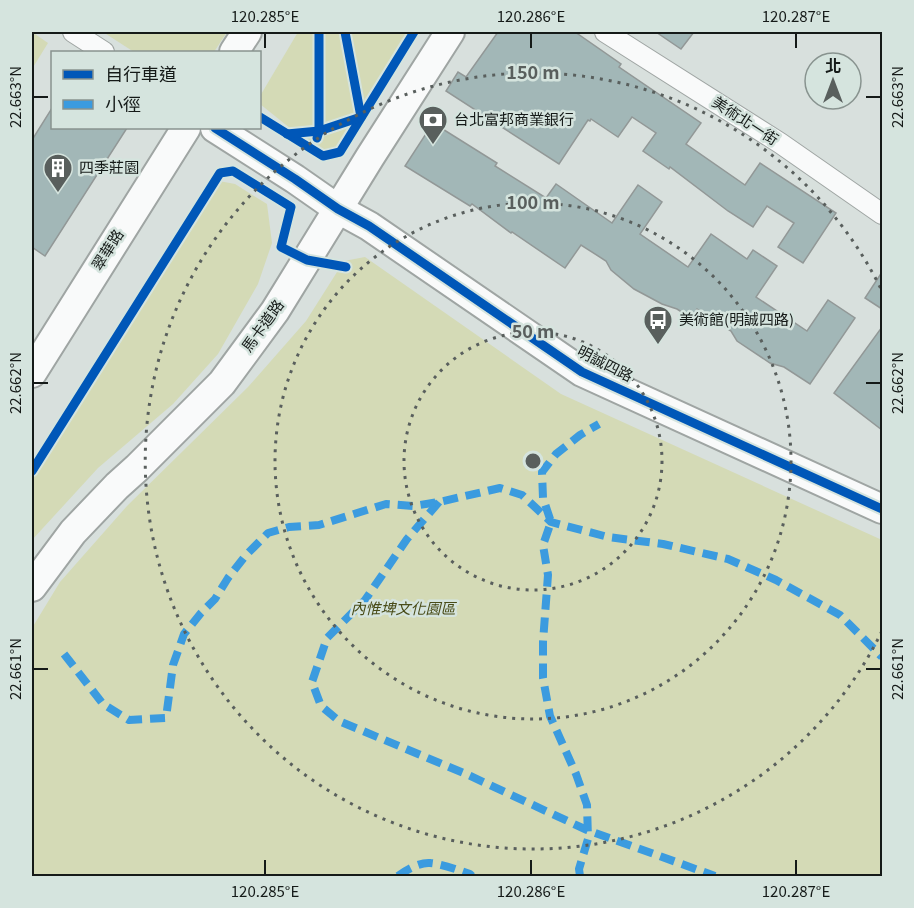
<svg xmlns="http://www.w3.org/2000/svg" width="914" height="908" viewBox="0 0 914 908" font-family="Georgia,'Noto Sans TC',serif">
<style>
.green{fill:#d4dab6}
.building{fill:#a2b7b7;stroke:#929897;stroke-width:1.5}
.lines{fill:none;stroke-linecap:round;stroke-linejoin:round}
.street-casing{stroke:#9fa5a3;stroke-width:22}
.secondary-casing{stroke:#9fa5a3;stroke-width:32}
.street{stroke:#f9fafa;stroke-width:20}
.secondary{stroke:#f9fafa;stroke-width:28}
.quiet{stroke:#3b9bdf;stroke-width:8;stroke-dasharray:15 8;stroke-linecap:butt}
.cycleway-casing{stroke:#d5e4de;stroke-width:13}
.cycleway{stroke:#0057b8;stroke-width:9}
.ticks{fill:none;stroke:#151a18;stroke-width:2}
.ring{fill:none;stroke:#595f5d;stroke-width:3;stroke-dasharray:3 6}
.labels{text-anchor:middle;stroke-width:5;stroke-linejoin:round;paint-order:stroke}
.poi-label{font-size:15px;fill:#151a18;stroke:#d5e4de;text-anchor:start}
.street-label{font-size:15px;fill:#151a18;stroke:#d5e4de}
.park-label{font-size:15px;font-style:italic;fill:#494c18;stroke:#d5e4de}
.centre{fill:#595f5d;stroke:#d5e4de;stroke-width:3}
.ring-label{font-size:18px;text-anchor:middle;font-weight:bold;fill:#595f5d;stroke:#d5e4de;stroke-width:5;stroke-linejoin:round;paint-order:stroke}
.neatline{fill:none;stroke:#151a18;stroke-width:2}
.ticks-label{font-size:15px;text-anchor:middle;fill:#151a18}
</style>
<rect width="100%" height="100%" fill="#d8e0dd"/>
<!-- green -->
<g class="green">
<polygon points="32,32 48,43 32,69"/>
<polygon points="103,32 227,32 214,52 134,52"/>
<polygon points="298,32 410,32 335,150 316,149 260,104 260,96"/>
<polygon points="219,181 235,184 267,204 272,243 258,284 218,354 173,404 98,468 32,540 32,461"/>
<polygon points="365,257 561,394 882,540 882,876 32,876 32,628 60,582 127,506 248,387 306,321 344,261"/>
</g>
<!-- building -->
<g class="building">
<polygon points="498,32 575,32 621,64 619,67 701,123 686,144 745,185 760,163 836,213 803,263 778,247 794,223 767,206 753,227 728,211 670,167 669,169 643,151 656,133 632,117 618,137 591,119 590,121 588,120 559,164 446,91 458,72 466,77"/>
<polygon points="656,32 694,32 681,49"/>
<polygon points="52,108 52,128 127,128 45,256 32,247 32,140"/>
<polygon points="433,123 497,163 495,166 546,198 556,184 612,223 638,185 662,202 640,234 688,267 711,234 747,259 753,250 777,266 756,297 807,331 828,300 855,318 810,384 784,367 770,363 737,341 731,331 697,309 691,318 677,309 662,304 634,289 611,270 606,261 581,245 565,268 512,232 511,233 472,204 470,206 405,166"/>
<polygon points="882,272 882,309 865,298"/>
<polygon points="882,327 882,430 834,393"/>
</g>
<g class="lines">
<!-- street casing -->
<g class="street-casing">
<g id="street">
<polyline points="73,32 104,52"/>
<polyline points="605,32 780,143 882,214"/>
</g>
</g>
<!-- secondary casing -->
<g class="secondary-casing">
<g id="secondary">
<polyline points="234,52 247,32"/>
<polyline points="215,128 295,179 338,209 369,226 582,372 882,509"/>
<polyline points="32,373 186,128"/>
<polyline points="32,587 73,532 117,486 137,468 222,383 275,311 370,157 450,32"/>
</g>
</g>
<!-- street -->
<use href="#street" class="street"/>
<!-- secondary -->
<use href="#secondary" class="secondary"/>
<!-- quiet -->
<g class="quiet">
<polyline points="439,502 407,539 365,600 327,638 312,682 321,706 339,721 466,774 587,830 715,876"/>
<polyline points="64,654 103,704 129,720 166,718 173,665 184,634 201,613 215,599 228,578 246,555 268,533 289,527 319,525 386,504 413,506 439,502 500,488 522,495 551,522 608,537 663,544 728,559 776,580 840,615 882,657"/>
<path d="M398,876C406,870 420,862 430,863C442,864 458,870 470,874L472,876"/>
<polyline points="580,876 579,869 588,839 587,805 576,774 550,716 543,678 543,642 548,575 543,545 551,522 543,498 542,472 556,454 580,435 599,424"/>
</g>
<!-- cycleway casing -->
<g class="cycleway-casing">
<g id="cycleway">
<polyline points="260,117 323,156 340,152 414,32"/>
<polyline points="215,128 295,179 338,209 369,226 582,372 882,509"/>
<polyline points="287,134 319,131 361,117 345,32"/>
<polyline points="317,138 319,131 319,32"/>
<polyline points="32,471 220,173 233,171 291,207 281,247 307,260 346,267"/>
</g>
</g>
<!-- cycleway -->
<use href="#cycleway" class="cycleway"/>
</g>
<!-- ticks -->
<path class="ticks" d="M265,33V48M531,33V48M796,33V48M33,97H48M866,97H881M33,383H48M866,383H881M33,669H48M866,669H881M265,860V875M531,860V875M796,860V875"/>
<!-- distance rings -->
<g class="ring">
<circle cx="533" cy="461" r="129"/>
<circle cx="533" cy="461" r="258"/>
<path d="M882 631A388 388 0 1 1 882 291"/>
</g>
<!-- icons -->
<defs>
<g id="bank-pin" transform="scale(1.5)"><path d="M0 17L-7.5 6A9.5 9.5 0 1 1 7.5 6Z" fill="#595f5d" stroke="#d5e4de"/><path d="M-6-4H6V4H-6ZM0-2.3a2.3 2.3 0 1 0 0 4.6a2.3 2.3 0 1 0 0-4.6Z" fill="#fff"/></g>
<g id="building-pin" transform="scale(1.5)"><path d="M0 17L-7.5 6A9.5 9.5 0 1 1 7.5 6Z" fill="#595f5d" stroke="#d5e4de"/><path d="M-4-6H4V6H1V3H-1V6H-4ZM-2.5-4.3h1.7v1.8h-1.7ZM.8-4.3h1.7v1.8H.8ZM-2.5-1h1.7V.8h-1.7ZM.8-1h1.7V.8H.8Z" fill="#fff"/></g>
<g id="bus-pin" transform="scale(1.5)"><path d="M0 17L-7.5 6A9.5 9.5 0 1 1 7.5 6Z" fill="#595f5d" stroke="#d5e4de"/><path d="M-5-6H5V4H4V6H2V4H-2V6H-4V4H-5ZM-3.5-4V0h7V-4ZM-3.5 1.2v1.5H-2V1.2ZM2 1.2v1.5H3.5V1.2Z" fill="#fff"/></g>
</defs>
<g fill-rule="evenodd">
<use href="#bank-pin" x="433" y="120"/>
<use href="#building-pin" x="58" y="168"/>
<use href="#bus-pin" x="658" y="320"/>
</g>
<g class="labels">
<!-- poi labels -->
<g class="poi-label">
<text x="454" y="125">台北富邦商業銀行</text>
<text x="79" y="173">四季莊園</text>
<text x="679" y="325">美術館(明誠四路)</text>
</g>
<!-- street labels -->
<g class="street-label">
<text transform="translate(745 121) rotate(33)" y="5">美術北一街</text>
<text transform="translate(108 250) rotate(-58)" y="5">翠華路</text>
<text transform="translate(263 326) rotate(-54)" y="5">馬卡道路</text>
<text transform="translate(605 364) rotate(27)" y="5">明誠四路</text>
</g>
<!-- park labels -->
<g class="park-label">
<text x="403" y="614">內惟埤文化園區</text>
</g>
</g>
<circle cx="533" cy="461" r="9" class="centre"/>
<g class="ring-label">
<text x="533" y="79">150 m</text>
<text x="533" y="209">100 m</text>
<text x="533" y="338">50 m</text>
</g>
<!-- border -->
<rect width="914" height="908" fill="none" stroke="#d5e4de" stroke-width="66"/>
<!-- legend -->
<rect x="51" y="51" width="210" height="78" fill="#d5e4de" stroke="#88938f" stroke-width="1.5"/>
<rect x="63" y="70" width="30" height="9" fill="#0057b8" stroke="#88938f" stroke-width="1.5"/>
<text x="105" y="81" font-size="18" fill="#151a18">自行車道</text>
<rect x="63" y="100" width="30" height="9" fill="#3b9bdf" stroke="#88938f" stroke-width="1.5"/>
<text x="105" y="111" font-size="18" fill="#151a18">小徑</text>
<!-- north arrow -->
<g transform="translate(833 81)"><circle r="28" fill="#d5e4de" stroke="#88938f" stroke-width="1.5"/>
<path d="M0-4.5L10 22L0 15L-10 22Z" fill="#595f5d"/>
<text y="-9" font-size="16" font-weight="bold" text-anchor="middle" fill="#151a18">北</text>
</g>
<rect x="33" y="33" width="848" height="842" class="neatline"/>
<g class="ticks-label">
<text x="265" y="22">120.285°E</text>
<text x="531" y="22">120.286°E</text>
<text x="796" y="22">120.287°E</text>
<text transform="translate(16 97) rotate(-90)" y="5">22.663°N</text>
<text transform="translate(898 97) rotate(-90)" y="5">22.663°N</text>
<text transform="translate(16 383) rotate(-90)" y="5">22.662°N</text>
<text transform="translate(898 383) rotate(-90)" y="5">22.662°N</text>
<text transform="translate(16 669) rotate(-90)" y="5">22.661°N</text>
<text transform="translate(898 669) rotate(-90)" y="5">22.661°N</text>
<text x="265" y="897">120.285°E</text>
<text x="531" y="897">120.286°E</text>
<text x="796" y="897">120.287°E</text>
</g>
</svg>
